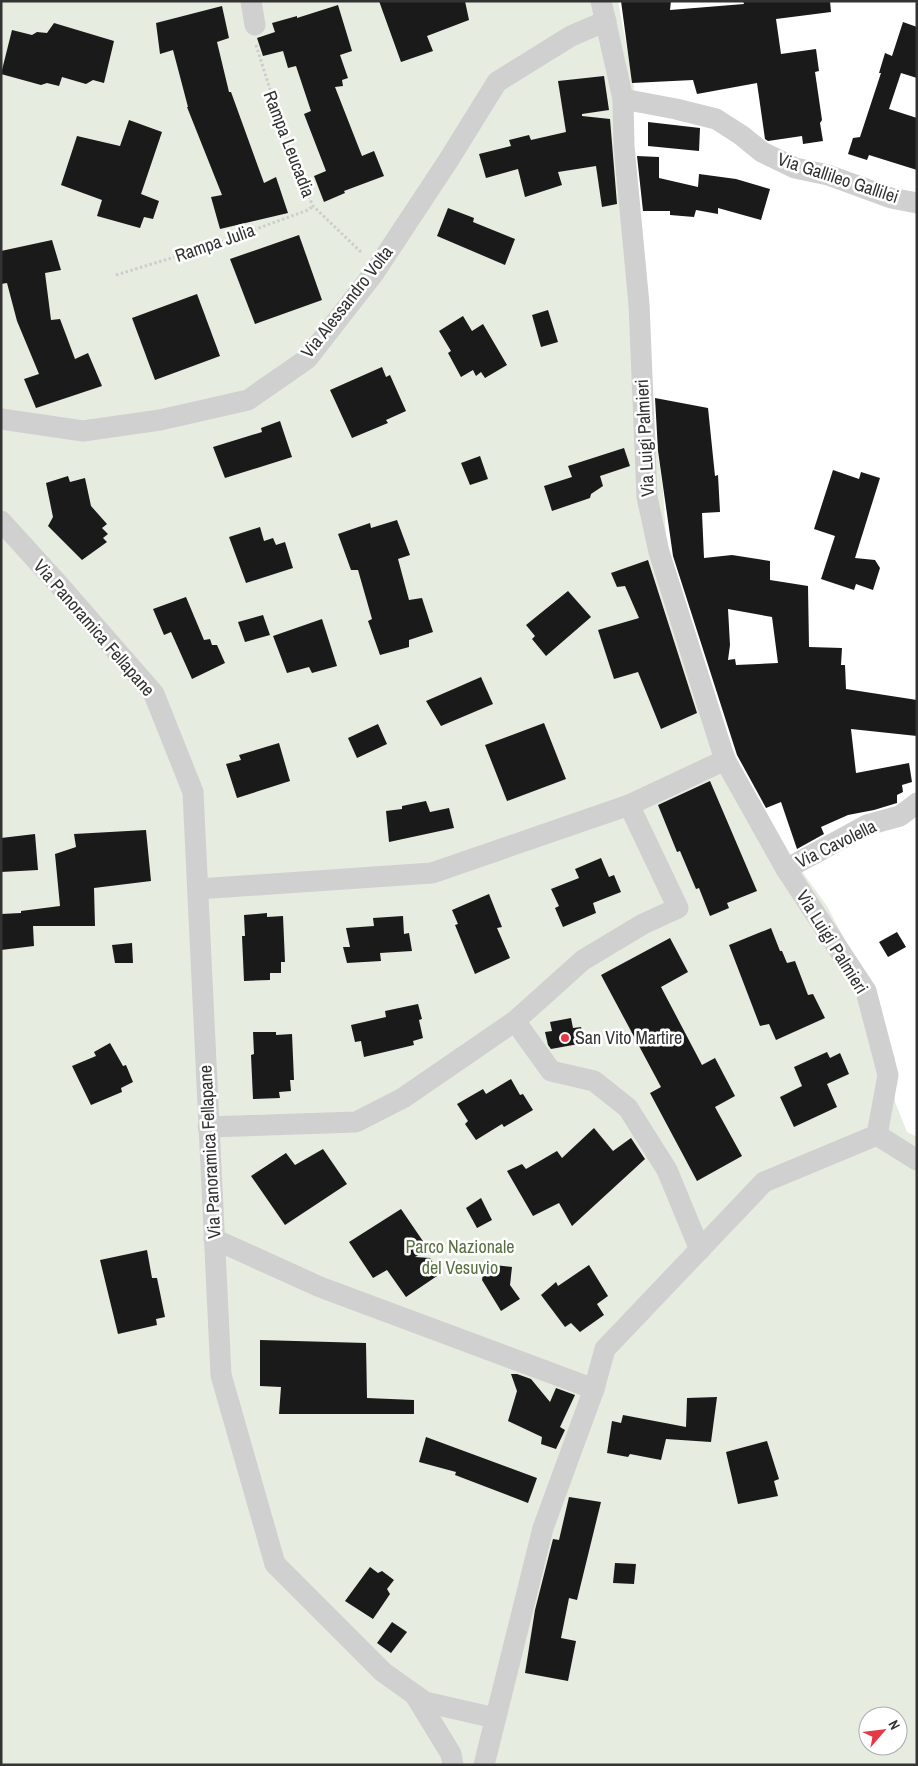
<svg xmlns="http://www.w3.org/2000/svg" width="918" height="1766" viewBox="0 0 918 1766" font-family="'Archivo Narrow',sans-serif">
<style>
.green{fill:#e6ecdf;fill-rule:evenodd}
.building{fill:#1a1a1a;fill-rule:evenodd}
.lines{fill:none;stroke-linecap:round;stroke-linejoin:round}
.path{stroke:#cdcdcd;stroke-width:3;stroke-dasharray:2.5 2.5;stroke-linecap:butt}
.minor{stroke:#d0d0d0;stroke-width:21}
.poi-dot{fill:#e63946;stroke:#fff;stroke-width:2}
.labels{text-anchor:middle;stroke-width:5;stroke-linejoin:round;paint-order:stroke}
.street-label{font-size:18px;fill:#333;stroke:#fff}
.poi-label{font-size:18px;fill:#333;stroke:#fff;text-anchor:start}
.park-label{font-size:18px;fill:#56703f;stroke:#fff}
</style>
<rect width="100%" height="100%" fill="#fff"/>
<!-- green -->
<path class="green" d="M1,1H618L634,86L629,157L650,396L663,491L667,550L725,732L738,761L790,855L827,906L865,978L895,1058V1102L907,1132L917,1137V1765H1ZM868,1716H898V1746H868Z"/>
<!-- building -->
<g class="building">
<polygon points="379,1 465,1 469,20 427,36 433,51 401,62"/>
<polygon points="621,1 671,1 670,10 744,4 743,1 830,1 831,12 776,19 781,54 816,49 819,71 815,72 822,120 820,123 823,141 803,144 802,136 768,141 765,139 757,83 697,94 693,80 632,83"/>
<polygon points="338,5 352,51 340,55 348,78 342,80 343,86 335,87 362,156 374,151 384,176 344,191 345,193 324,202 314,176 326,171 304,114 311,111 296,66 288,68 283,51 263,56 257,38 275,32 272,23 297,16 297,18"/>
<polygon points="222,6 229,38 217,42 229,92 231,92 264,183 276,177 288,213 220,229 211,197 222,195 187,107 188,107 173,50 160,54 156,23"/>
<polygon points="903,22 917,27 917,78 901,73 889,109 917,118 917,170 869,155 867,160 848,154 853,138 860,137 881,73 879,73 885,53 892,56"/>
<polygon points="54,23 114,41 104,83 93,80 86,84 62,77 59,86 47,83 41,85 1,74 12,30 32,35 37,32 47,33"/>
<polygon points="604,76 609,110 582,114 582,116 610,119 617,204 602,207 596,166 558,172 562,185 525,197 518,169 486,178 479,154 511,146 509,140 529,135 531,140 566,132 558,81"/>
<polygon points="129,120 162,132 141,194 159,201 153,219 144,217 140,228 97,216 102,200 61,185 77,136 120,146"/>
<polygon points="648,122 700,128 699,151 648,146"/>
<polygon points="637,156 659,157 659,178 698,187 699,174 736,179 770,189 761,220 718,208 718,214 696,210 694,217 670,215 670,211 643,211"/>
<polygon points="448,208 474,218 473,222 515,239 505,265 437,236"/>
<polygon points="299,235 322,300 255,324 230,259"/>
<polygon points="52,240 61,270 45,273 51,320 60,319 75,359 88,353 102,386 36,408 24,379 39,374 17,321 7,283 1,284 1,251"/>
<polygon points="197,294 220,356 155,380 132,318"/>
<polygon points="548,310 558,342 541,347 532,315"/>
<polygon points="463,316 472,331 483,324 507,365 485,378 481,372 476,376 473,370 461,377 448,353 451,351 439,331"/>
<polygon points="382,367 386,377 390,375 406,411 386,420 388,423 352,438 330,390"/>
<path d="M655,398L708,408L715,476L718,475L720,512L702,513L704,558L732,555L770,561V580L808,586L809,647L842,648L841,665H845L846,689L917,700V736L851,729L856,773L909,763L912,782L902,785L903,792L897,795V803L874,810L848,815L821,827L824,834L797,849L781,802L766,808L737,755L673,556L658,451ZM728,609L772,617L778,663L736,665L735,659L728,660L730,645Z"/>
<polygon points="280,421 292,457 225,478 213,447 262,432 261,428"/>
<polygon points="624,448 630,466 600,476 603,486 591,494 590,498 552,511 544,486 572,477 568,466"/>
<polygon points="480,456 488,479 470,485 461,463"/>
<polygon points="833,470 859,479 861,472 880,478 855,558 875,560 880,568 873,590 856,584 854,590 821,579 835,536 814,529"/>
<polygon points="68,476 70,482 85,478 91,506 107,524 102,528 108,534 103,538 107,542 82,560 48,526 53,517 46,483"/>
<polygon points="397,520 410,555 398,559 409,600 422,598 433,632 409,640 409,647 380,655 368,621 372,619 358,570 351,570 338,534 370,523 371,528"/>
<polygon points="260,527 264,541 273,538 276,545 285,542 293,568 246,583 229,537"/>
<polygon points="648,560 697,713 661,729 638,672 614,679 598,630 639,618 625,586 617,587 611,573"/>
<polygon points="568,591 591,617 546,656 532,639 535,636 526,625"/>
<polygon points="186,597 204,640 210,639 212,645 217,645 225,663 192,679 171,632 164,635 153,609"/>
<polygon points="263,615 270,635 245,642 238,622"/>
<polygon points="322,619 337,666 312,673 309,667 287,673 273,636"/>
<polygon points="481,677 493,704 441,726 426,701"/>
<polygon points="544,723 566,779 507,801 485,745"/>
<polygon points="378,724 387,744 357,758 348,738"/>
<polygon points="279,743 290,781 237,798 226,764 241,760 239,755"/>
<polygon points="710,781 757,891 727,903 729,908 710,916 699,888 696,889 680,851 677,852 658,805"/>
<polygon points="426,801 430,812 449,808 454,828 389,842 386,811 402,809 402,806"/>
<polygon points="146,830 151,881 94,888 95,926 33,926 34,946 1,950 1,914 21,913 21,911 60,906 55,854 76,847 74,834"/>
<polygon points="35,834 38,870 1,872 1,838"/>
<polygon points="601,858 609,877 614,875 621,892 593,903 596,913 563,927 555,908 559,906 551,889 579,878 575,869"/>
<polygon points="489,894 502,927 497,928 510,958 475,974 455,925 458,924 452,910"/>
<polygon points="267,913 267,917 283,916 285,962 281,962 281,973 270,973 270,980 244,981 242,936 245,936 244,915"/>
<polygon points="403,916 404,934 409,933 412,951 380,953 381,961 347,963 343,947 350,947 346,928 374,926 373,918"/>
<polygon points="771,928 780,951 782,951 787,963 795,961 808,995 813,994 825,1018 776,1040 769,1024 760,1026 729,945"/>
<polygon points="897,932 906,947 888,957 879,942"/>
<polygon points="670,938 688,972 661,987 702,1065 715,1058 735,1096 715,1107 742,1156 697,1181 650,1093 661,1087 601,975"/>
<polygon points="132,943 133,963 115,963 112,945"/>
<polygon points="418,1004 422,1019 419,1020 423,1038 413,1041 414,1045 364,1057 361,1041 355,1042 351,1025 386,1017 385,1011"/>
<polygon points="571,1018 573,1028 581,1027 584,1043 551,1049 548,1045 545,1032 552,1031 550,1022"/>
<polygon points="253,1032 276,1032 276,1035 292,1034 294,1080 290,1080 291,1091 279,1092 280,1098 253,1099 251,1055 254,1054"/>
<polygon points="110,1043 123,1066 126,1065 133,1082 121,1088 122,1092 91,1105 72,1066 96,1056 94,1052"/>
<polygon points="827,1052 830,1058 840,1053 849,1074 827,1084 837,1107 794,1127 780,1097 802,1086 794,1067"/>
<polygon points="511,1079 520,1095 523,1094 533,1110 504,1127 502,1124 476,1140 465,1124 468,1121 457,1104 483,1089 486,1094"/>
<polygon points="594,1128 613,1151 631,1138 645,1159 572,1226 559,1203 533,1216 507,1171 522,1164 526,1169 557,1151 562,1158"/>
<polygon points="323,1149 347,1184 285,1225 251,1176 286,1153 295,1165"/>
<polygon points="481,1198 492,1220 477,1228 466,1208"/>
<polygon points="401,1209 429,1250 415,1257 430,1258 440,1274 406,1297 387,1270 373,1278 349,1242"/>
<polygon points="147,1250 152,1278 157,1278 165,1317 156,1319 157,1325 118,1334 100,1260"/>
<polygon points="485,1264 512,1267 510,1285 520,1299 501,1311 482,1280"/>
<polygon points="589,1265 608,1296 597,1304 604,1315 580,1332 571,1323 565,1327 541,1295 556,1282 558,1286"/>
<polygon points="260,1340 366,1343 367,1398 414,1400 414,1414 279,1414 281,1387 260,1386"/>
<polygon points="511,1374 517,1374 531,1379 550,1402 556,1388 575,1395 560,1427 565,1430 556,1449 541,1444 542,1437 508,1421 517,1391"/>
<polygon points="717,1397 711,1442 666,1439 661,1460 630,1454 628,1457 607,1453 612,1421 621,1423 623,1415 686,1427 687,1398"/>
<polygon points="426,1437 537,1478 528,1503 455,1475 456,1472 419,1462"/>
<polygon points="767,1441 779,1479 774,1481 778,1496 738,1504 726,1452"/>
<polygon points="569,1497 601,1502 577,1600 569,1598 561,1638 576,1641 568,1681 525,1673 535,1610 553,1539 559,1540"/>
<polygon points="615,1563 636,1564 634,1584 613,1583"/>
<polygon points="370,1567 378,1573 382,1571 394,1580 387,1589 390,1594 373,1619 345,1601"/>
<polygon points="392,1622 407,1632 391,1653 377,1643"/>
</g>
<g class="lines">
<!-- path -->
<g class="path">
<polyline points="256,45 292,159 313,206 362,253"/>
<polyline points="116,275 207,247 308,210 313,206"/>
</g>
<!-- minor -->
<g class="minor">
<polyline points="251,1 255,25"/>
<polyline points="623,99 676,109 716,119 741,135 762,152 795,168 828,175 891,198 917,203"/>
<polyline points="1,419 83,431 160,420 248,400 307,359 374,273 448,161 497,82 571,36 606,21"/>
<polyline points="1,521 60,586 154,694 193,792 221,1375 275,1564 383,1672 425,1702 495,1718"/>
<polyline points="725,760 786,869 867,825 900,816 917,803"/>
<polyline points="786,869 866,991 888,1075 877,1135"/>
<polyline points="198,889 432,873 629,805 725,760 659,552 647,497 639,304 624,146 623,99 601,1"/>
<polyline points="515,1021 551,1071 594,1081 628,1108 667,1170 700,1250"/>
<polyline points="208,1127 356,1122 403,1098 515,1021 583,960 643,924 678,908 629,805"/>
<polyline points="214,1239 320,1287 594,1389"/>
<polyline points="415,1695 451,1754 453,1765"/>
<polyline points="484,1765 543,1528 594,1389 605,1349 764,1182 877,1135 917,1160"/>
</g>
</g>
<!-- markers -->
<circle class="poi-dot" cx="565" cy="1038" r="5"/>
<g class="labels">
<!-- street labels -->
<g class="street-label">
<text transform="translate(289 144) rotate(69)" y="6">Rampa Leucadia</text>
<text transform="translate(838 178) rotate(18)" y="6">Via Gallileo Gallilei</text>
<text transform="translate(215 243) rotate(-19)" y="6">Rampa Julia</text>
<text transform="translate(347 302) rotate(-52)" y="6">Via Alessandro Volta</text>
<text transform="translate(645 438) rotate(-93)" y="6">Via Luigi Palmieri</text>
<text transform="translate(94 628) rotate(49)" y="6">Via Panoramica Fellapane</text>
<text transform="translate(836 844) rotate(-26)" y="6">Via Cavolella</text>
<text transform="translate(832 942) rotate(58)" y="6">Via Luigi Palmieri</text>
<text transform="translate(210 1152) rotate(-93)" y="6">Via Panoramica Fellapane</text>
</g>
<!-- poi labels -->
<g class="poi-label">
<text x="575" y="1044">San Vito Martire</text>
</g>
<!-- park labels -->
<g class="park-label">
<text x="460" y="1253">Parco Nazionale<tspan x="460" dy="21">del Vesuvio</tspan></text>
</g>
</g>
<!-- border -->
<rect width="918" height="1766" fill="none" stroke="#333333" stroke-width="5"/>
<!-- north arrow -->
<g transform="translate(883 1731) rotate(62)"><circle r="24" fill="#ffffff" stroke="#adadad"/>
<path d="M0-4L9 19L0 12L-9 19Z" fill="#e63946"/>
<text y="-8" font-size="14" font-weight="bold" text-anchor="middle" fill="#333333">N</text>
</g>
</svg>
